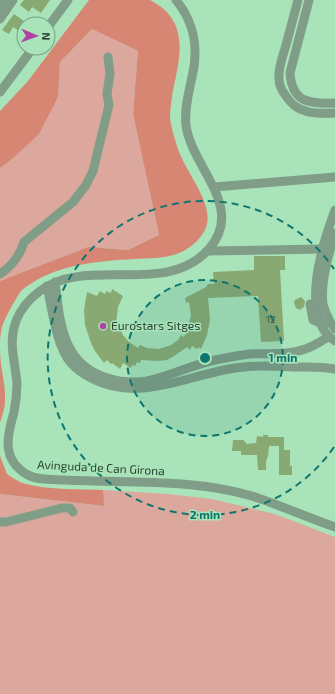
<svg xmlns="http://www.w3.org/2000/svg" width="335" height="694" viewBox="0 0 335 694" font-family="'Exo 2',sans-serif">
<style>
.green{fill:#dca89d}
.forest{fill:#d88674}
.building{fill:#89a973}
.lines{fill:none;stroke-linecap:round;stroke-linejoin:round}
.minor{stroke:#7f9d87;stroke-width:9}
.ring{fill:none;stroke:#0f766e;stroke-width:2;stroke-dasharray:7 5}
.poi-dot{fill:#ae41a1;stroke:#a9e3b9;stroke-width:1.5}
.labels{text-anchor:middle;stroke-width:3;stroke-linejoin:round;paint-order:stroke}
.number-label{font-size:10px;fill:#425c42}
.poi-label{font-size:12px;fill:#2b4332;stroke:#a9e3b9;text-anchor:start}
.street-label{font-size:12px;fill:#2b4332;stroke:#a9e3b9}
.centre{fill:#0f766e;stroke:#a9e3b9;stroke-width:2}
.ring-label{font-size:12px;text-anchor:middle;font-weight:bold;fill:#0f766e;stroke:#a9e3b9;stroke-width:3;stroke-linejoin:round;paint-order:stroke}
</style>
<rect width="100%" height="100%" fill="#a9e3b9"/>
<!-- green -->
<g class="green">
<polygon points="92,29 138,51 133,114 159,235 128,250 88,247 0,281 0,168 12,159 58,97 60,62"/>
<polygon points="103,490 168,494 212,499 275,514 335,537 335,694 0,694 0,494 103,506"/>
</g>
<!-- forest -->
<g class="forest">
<path d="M89,0H150C189,20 181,54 173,90C172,98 170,108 170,117C170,124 177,147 180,154C187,173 212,202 207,224C204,237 190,249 179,253C165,259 148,258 134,259C100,261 61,264 32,283C29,285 25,287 22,290C18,294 5,318 3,324C1,328 1,334 0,339V281L88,247L128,250L159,235L133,114L138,51L92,29L60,62L58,97L39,134L12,159L0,168V111L28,81Z"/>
<path d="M0,351C0,367 6,384 5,401C5,408 2,416 0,423Z"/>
<path d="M0,456L7,474C11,477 16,480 20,482C40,490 80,489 103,490L104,506L0,494Z"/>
</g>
<!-- building -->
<g class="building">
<polygon points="24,0 50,0 41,13 32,7 29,12 20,5"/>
<polygon points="14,14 24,21 24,28 21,32 13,27 9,34 2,30"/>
<polygon points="254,256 285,256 285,270 280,270 284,341 261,342 258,296 208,298 210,320 207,335 201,349 198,347 197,349 192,346 190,350 187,347 174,356 167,360 158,361 141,360 140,363 137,362 135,366 132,365 131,368 123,363 120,369 112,363 111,364 107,360 104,363 95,351 91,343 85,325 84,310 87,292 97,296 100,291 105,294 106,291 111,293 112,289 123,296 118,307 116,324 120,322 122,328 120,329 123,335 129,342 138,348 140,345 147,348 159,349 171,345 178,340 181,335 184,337 188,327 191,315 189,302 186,303 185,298 206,287 208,284 214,284 213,272 254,270"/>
<polygon points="301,297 305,301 304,307 300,310 296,308 294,303 295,300"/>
<polygon points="263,435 268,435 268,437 284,437 284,450 290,450 290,466 292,466 292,475 279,475 279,446 269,446 268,457 267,457 267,460 266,460 266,470 258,470 257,455 241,455 241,451 232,451 233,440 244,440 244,442 246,442 246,444 256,443 257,436 263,437"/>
</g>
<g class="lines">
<!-- minor -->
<g class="minor">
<path d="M176,0C194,22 199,49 192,77C189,92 184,109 186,125C191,167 246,207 209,249C165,298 88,255 40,291C29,299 21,308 16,321C8,343 15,361 17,383C17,393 16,402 14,412C7,436 1,460 28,475C39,481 55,479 66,480C105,482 144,481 182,484C207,486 234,490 258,498C284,507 309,518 335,527"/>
<path d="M298,0C294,15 290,30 286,45C283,56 278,67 279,79C279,85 282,91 286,96C297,114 315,114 335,113"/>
<path d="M309,0L290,73C292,103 310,104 335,103"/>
<polyline points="0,6 4,0"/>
<polyline points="0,19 13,0"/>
<polyline points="48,27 68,0"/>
<polyline points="0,92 33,48"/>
<polyline points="214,187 335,177"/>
<path d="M335,210C323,242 298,318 335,341"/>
<path d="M335,233C329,253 320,283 323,304C325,313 329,321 335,329"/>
<polyline points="207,251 322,249"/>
<path d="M0,274C12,266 20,255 24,242L73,202L86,185L93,171L109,105L107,94L110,74L108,57"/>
<path d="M55,282C60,322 62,365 108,378C120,382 134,383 147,381C172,376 195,363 220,359C230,357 240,355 250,354C266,353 283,355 298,351C309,349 319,343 328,337"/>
<path d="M47,286C52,308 56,346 71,363C77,370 85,375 93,379C138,402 184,377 229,369C250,365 272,366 293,367C306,367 321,366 335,369"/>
<polyline points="310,304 313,320 324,325"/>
<polyline points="0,522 6,522 62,508 70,508 73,512"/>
</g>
</g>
<!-- distance rings -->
<circle cx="205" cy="358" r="78" fill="#0f766e" fill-opacity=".12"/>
<g class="ring">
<circle cx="205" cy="358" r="78"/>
<path d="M334 447A157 157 0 1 1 334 269"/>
</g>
<!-- markers -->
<circle class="poi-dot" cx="103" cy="326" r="4"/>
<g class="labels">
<!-- number labels -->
<g class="number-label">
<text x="271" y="323">12</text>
</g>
<!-- poi labels -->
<g class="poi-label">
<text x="111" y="330">Eurostars Sitges</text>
</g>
<!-- street labels -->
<g class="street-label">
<text transform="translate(101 468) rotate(3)" y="4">Avinguda de Can Girona</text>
</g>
</g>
<circle cx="205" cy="358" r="6" class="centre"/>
<g class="ring-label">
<text x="283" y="362">1 min</text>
<text x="205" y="519">2 min</text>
</g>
<!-- north arrow -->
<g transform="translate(36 36) rotate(92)"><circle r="19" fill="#a9e3b9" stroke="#77a383"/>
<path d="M0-3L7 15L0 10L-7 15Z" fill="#ae41a1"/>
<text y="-6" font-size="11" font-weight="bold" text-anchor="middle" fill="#2b4332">N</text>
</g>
</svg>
